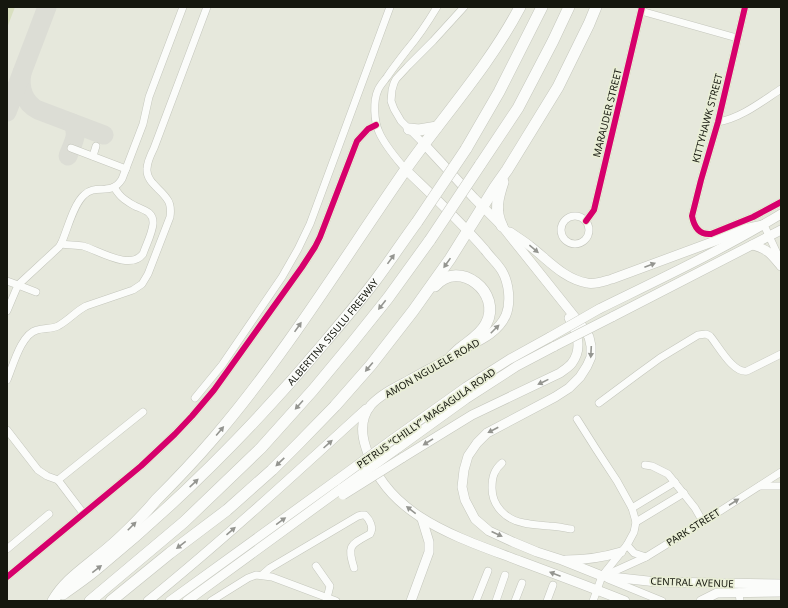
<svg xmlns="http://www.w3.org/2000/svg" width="788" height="608" viewBox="0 0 788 608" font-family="'Noto Sans',sans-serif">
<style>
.grass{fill:#d9e0c0}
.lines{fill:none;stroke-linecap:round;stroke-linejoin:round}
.taxiway{stroke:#dcddd5;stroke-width:19}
.minor-casing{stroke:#c4c6bc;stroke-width:8}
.major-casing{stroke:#c4c6bc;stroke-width:10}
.highway-casing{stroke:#c4c6bc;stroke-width:12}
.minor{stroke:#fbfcfa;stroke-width:7}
.major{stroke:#fbfcfa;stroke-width:9}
.highway{stroke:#fbfcfa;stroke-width:11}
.major-bridge-casing{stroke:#c4c6bc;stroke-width:10;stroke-linecap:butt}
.highway-bridge-casing{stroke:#c4c6bc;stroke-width:12;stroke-linecap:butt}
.major-bridge{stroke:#fbfcfa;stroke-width:9}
.highway-bridge{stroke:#fbfcfa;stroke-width:11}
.cycleway-casing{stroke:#e9eed6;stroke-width:8}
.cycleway{stroke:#d6006c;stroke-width:6}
.oneway{fill:#949590}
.labels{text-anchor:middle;stroke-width:3.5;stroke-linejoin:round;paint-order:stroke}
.street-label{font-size:10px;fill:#15170e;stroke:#e9eed6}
</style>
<rect width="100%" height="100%" fill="#e6e8dc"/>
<!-- grass -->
<polygon class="grass" points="7,7 15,7 7,28"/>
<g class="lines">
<!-- taxiway -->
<g class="taxiway">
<path d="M22,73C19,88 24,103 38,110L104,135"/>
<polyline points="7,112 47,7"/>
<path d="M68,156C72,145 80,133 72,123"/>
</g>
<!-- minor casing -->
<g class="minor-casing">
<g id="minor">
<path d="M745,7L718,122L701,180L692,216C694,227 699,235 711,234L753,217L781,202"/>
<polyline points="641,11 737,38"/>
<path d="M718,122C741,118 761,102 781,89"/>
<polyline points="424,144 401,121 394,109 391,101 392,90 394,83 396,79 408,66 433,41 464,7"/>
<polyline points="71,148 126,169"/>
<polyline points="93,156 96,146"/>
<path d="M406,170C396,158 385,146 379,132C374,121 373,101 378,90C380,85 384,81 387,77C393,68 400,59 407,50C418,37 428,22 437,7"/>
<circle cx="575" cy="230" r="14"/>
<polyline points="586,221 594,210 642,7"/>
<polyline points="764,225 781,262"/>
<path d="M61,244C68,245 76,245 83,246C98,250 130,271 143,254C146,245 152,234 153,224C154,212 144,210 135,206C131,204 128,202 124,199C120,196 117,192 114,187"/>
<polyline points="7,281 18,285 7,311"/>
<path d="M36,292L18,285L59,247L61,244C67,231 73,205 84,195C96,183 111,197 122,179L143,124L149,97L183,7"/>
<path d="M7,380C13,366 21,334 37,330C44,328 52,329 58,326C69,320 76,311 86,306L133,290L142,284L148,274L170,217C171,210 171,204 167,199C161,189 146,182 147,169C147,162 151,154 154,148L207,7"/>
<polyline points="195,398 222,365 282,277 298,249 310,224 390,7"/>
<path d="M599,403L638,374L660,358L698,335L706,334L710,336C718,345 733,374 747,371L781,354"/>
<polyline points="577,419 596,449 617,481 632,508 636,522 634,532 627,545 602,576 593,601"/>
<polyline points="7,430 38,470 47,476 58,480 83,513"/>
<path d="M502,463C494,470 492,477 492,488C492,506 506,520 524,523C533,525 541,525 549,526C556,526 564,528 571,529"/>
<polyline points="645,465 652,466 668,474 695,508 703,522"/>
<polyline points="58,480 143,412"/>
<polyline points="760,486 781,486"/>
<polyline points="632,508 675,482"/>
<polyline points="636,522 684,493"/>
<polyline points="627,545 634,553 646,557"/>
<polyline points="7,549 49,514"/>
<polyline points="316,566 330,586 327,598"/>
<path d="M262,575L270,568L358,516L362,515H365C370,520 374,528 370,534C350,545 347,545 354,568"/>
<polyline points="604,576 646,557 703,522 781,472"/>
<polyline points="7,577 141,466 175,434 192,416 214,390 302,267 315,247 320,237 357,141 368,129 376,125"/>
<polyline points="608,579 662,601"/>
<polyline points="739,592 740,601"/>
<polyline points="211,601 248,578 256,575 272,577 336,601"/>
<polyline points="476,601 488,571"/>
<polyline points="496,601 505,575"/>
<polyline points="515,601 522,583"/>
<polyline points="547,601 553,585"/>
</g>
</g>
<!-- major casing -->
<g class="major-casing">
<g id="major">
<polyline points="424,144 474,198 502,226 582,326 589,337 591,346 591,357 587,366 580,377 569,388 555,397 487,433 477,443 468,456 464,470 462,487 465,500 475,519 489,531 513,542 537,552 562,560 602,576 657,582 781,584"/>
<path d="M406,170C433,196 460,221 485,250C490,257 498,264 502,271C509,283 511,302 506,315C499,331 483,339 469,346"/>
<path d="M510,232C517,237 524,241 530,246C548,260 564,279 587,283C595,285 604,281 612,279L723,238L744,229L763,225"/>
<path d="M752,245C768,249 771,254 781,266"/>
<path d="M599,309C660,279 722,250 781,214"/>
<polyline points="612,317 781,230"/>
<path d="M456,354C441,363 425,371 409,380C396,387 381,394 371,405C361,417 361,433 366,448C386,517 460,538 520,561C555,574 590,587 625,601"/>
<polyline points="393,439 466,387 510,359 550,337"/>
<polyline points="398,448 466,399 517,366 555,346"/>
<path d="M402,458L472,415L560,373C564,370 569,367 572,363C583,348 577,333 569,318"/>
<path d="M566,560C587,560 601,558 621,552"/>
<path d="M148,601C223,540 295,474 366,409"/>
<polyline points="170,601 337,480"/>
<polyline points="187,601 342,488"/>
<polyline points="411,601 429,552 429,542 422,519"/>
<polyline points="701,601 717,593 781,592"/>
</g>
</g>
<!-- highway casing -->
<g class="highway-casing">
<g id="highway">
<polyline points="409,129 419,130 437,127"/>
<polyline points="466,149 499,92 542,7"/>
<polyline points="480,165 518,108 553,41 569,7"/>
<path d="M502,226C494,211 498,197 503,182"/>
<path d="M435,286C459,258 503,293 486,324C481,334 471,340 462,347C458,350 454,354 451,357"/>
<path id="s1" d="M63,594C75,585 88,577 99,567C182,499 257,423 325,342C342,322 359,302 375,281C390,261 403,241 417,222"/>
<path d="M53,601C63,583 80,571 96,558C108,549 119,539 130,528C139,519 148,510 156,500C176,480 195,460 213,439C285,355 343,260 406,169C444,115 489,66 520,7"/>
<polyline points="90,601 184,522 261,448 313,390 352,343 388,298 430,240"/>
<polyline points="111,601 170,553 227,510 272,470 298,444 335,406 371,365 413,311 450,259 495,187 507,170 558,87 589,24 596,7"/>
</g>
</g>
<!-- minor -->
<use href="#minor" class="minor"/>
<!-- major -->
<use href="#major" class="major"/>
<!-- highway -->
<use href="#highway" class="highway"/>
<!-- major-bridge casing -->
<g class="major-bridge-casing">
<g id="major-bridge">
<polyline points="550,337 599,309"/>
<polyline points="555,346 612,317"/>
<polyline points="337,480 393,439"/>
<polyline points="342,488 398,448"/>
<polyline points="343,495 402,458"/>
</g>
</g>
<!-- highway-bridge casing -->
<g class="highway-bridge-casing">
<g id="highway-bridge">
<polyline points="417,222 466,149"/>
<polyline points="430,240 480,165"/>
</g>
</g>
<!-- major-bridge -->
<use href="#major-bridge" class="major-bridge"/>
<!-- highway-bridge -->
<use href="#highway-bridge" class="highway-bridge"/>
<!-- cycleway casing -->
<g class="cycleway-casing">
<g id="cycleway">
<path d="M745,7L718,122L701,180L692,216C694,227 699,235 711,234L753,217L781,202"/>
<polyline points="586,221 594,210 642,7"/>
<polyline points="7,577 141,466 175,434 192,416 214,390 302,267 315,247 320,237 357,141 368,129 376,125"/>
</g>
</g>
<!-- cycleway -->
<use href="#cycleway" class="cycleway"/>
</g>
<!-- one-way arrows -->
<defs><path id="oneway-solid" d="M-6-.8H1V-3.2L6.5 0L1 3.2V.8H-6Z"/></defs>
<g class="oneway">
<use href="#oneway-solid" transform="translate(534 249) rotate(40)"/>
<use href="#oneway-solid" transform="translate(391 259) rotate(-54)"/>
<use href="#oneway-solid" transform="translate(447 263) rotate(125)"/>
<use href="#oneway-solid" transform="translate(650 265) rotate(-21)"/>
<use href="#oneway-solid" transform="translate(382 305) rotate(128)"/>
<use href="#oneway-solid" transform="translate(298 327) rotate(-55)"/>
<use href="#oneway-solid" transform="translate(495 329) rotate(-45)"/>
<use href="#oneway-solid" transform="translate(591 352) rotate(93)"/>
<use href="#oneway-solid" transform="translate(369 367) rotate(130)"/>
<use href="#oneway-solid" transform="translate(543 382) rotate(154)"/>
<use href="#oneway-solid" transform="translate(299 405) rotate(132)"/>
<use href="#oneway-solid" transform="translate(493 430) rotate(152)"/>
<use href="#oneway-solid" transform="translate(220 431) rotate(-50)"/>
<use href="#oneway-solid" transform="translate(428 442) rotate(148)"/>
<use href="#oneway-solid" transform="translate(328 444) rotate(-42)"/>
<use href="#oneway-solid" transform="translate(280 462) rotate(136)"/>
<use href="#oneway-solid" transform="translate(194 483) rotate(-43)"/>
<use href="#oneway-solid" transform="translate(734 502) rotate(-33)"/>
<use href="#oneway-solid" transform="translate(411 510) rotate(-142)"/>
<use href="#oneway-solid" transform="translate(281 521) rotate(-36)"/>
<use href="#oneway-solid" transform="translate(132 526) rotate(-45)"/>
<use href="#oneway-solid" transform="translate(231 531) rotate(-41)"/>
<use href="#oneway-solid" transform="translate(497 534) rotate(25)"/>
<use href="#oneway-solid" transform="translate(181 545) rotate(142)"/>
<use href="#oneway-solid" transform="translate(97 569) rotate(-38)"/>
<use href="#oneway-solid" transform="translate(555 574) rotate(-159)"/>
</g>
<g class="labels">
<!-- street labels -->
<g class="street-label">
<text transform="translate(607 113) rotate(-76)" y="4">MARAUDER STREET</text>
<text transform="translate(707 118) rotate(-75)" y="4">KITTYHAWK STREET</text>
<text dy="4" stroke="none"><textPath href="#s1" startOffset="377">ALBERTINA SISULU FREEWAY</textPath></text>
<text transform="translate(432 368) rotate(-30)" y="4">AMON NGULELE ROAD</text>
<text transform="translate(426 418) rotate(-35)" y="4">PETRUS “CHILLY” MAGAGULA ROAD</text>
<text transform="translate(693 527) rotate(-32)" y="4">PARK STREET</text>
<text transform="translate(692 582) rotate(2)" y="4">CENTRAL AVENUE</text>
</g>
</g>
<!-- border -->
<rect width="788" height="608" fill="none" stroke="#15170e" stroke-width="16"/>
</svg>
